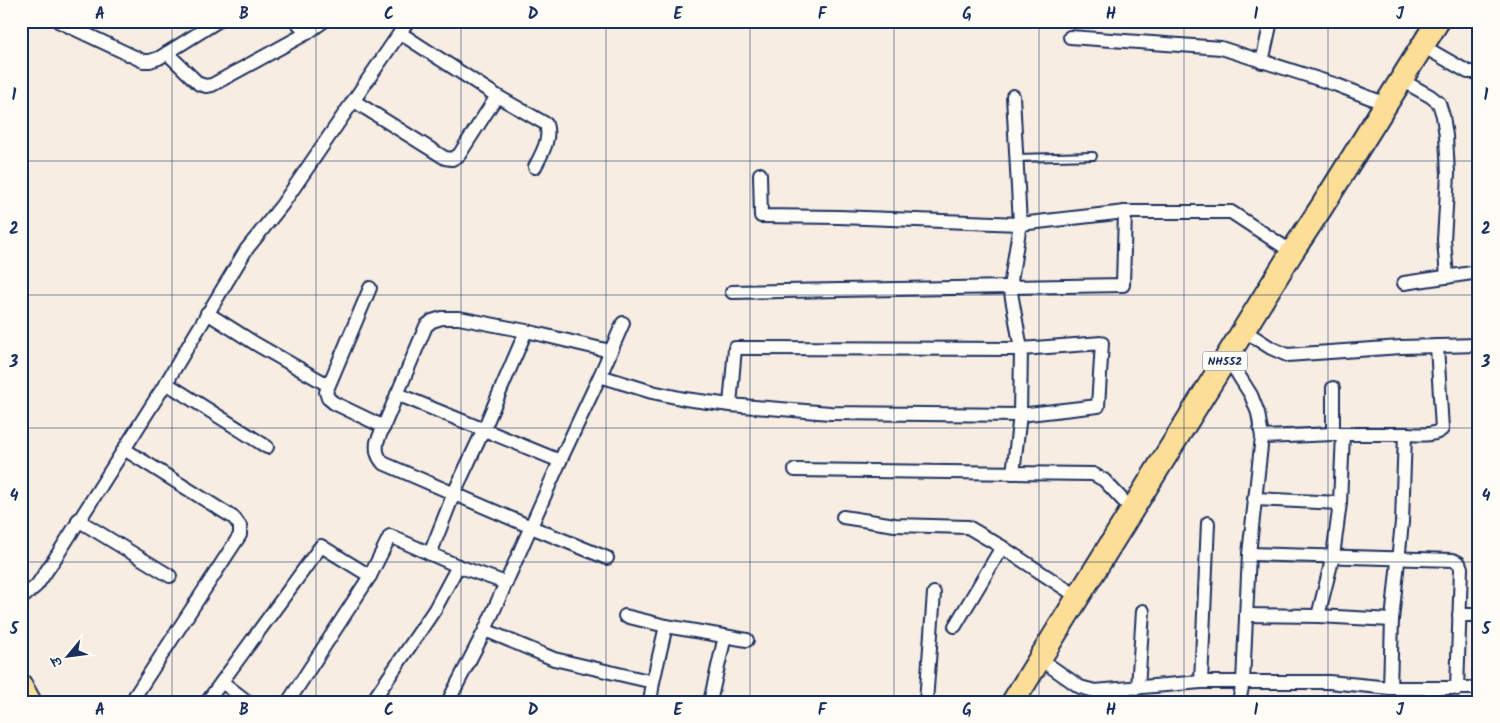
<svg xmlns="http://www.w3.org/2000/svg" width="1500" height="723" viewBox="0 0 1500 723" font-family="Kalam,'Playpen Sans Deva',sans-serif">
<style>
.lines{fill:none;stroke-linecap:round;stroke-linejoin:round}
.lane-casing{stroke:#1b2f5e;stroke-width:10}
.street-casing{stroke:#1b2f5e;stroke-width:16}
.primary-casing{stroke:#1b2f5e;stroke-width:24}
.highway-casing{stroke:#1b2f5e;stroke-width:26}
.lane{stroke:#fdfcf7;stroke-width:6}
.street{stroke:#fdfcf7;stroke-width:12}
.primary{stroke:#fcde96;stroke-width:20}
.highway{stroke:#fcde96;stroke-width:22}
.grid{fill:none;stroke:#1b2f5e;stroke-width:1;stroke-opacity:0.55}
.labels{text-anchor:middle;stroke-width:4.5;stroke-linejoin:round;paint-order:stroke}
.shield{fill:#fdfcf7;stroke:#5f6c8c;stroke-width:1}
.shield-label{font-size:12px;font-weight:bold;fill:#1b2f5e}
.neatline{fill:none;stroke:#1b2f5e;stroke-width:2}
.grid-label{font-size:16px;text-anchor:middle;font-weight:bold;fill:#1b2f5e}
</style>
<rect width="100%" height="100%" fill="#f7ede2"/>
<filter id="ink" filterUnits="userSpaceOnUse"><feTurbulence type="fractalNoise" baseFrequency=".02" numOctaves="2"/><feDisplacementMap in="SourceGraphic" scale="10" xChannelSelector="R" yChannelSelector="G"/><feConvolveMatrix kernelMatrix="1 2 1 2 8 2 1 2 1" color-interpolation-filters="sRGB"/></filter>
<g filter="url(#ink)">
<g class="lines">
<!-- lane casing -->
<g class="lane-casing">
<polyline id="lane" points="1017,158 1093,156"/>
</g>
<!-- street casing -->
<g class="street-casing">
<g id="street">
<polyline points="58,21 143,61 150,61 159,58 218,21"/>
<polyline points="296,21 307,33"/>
<path d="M400,33L497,96L546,124C551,139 542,153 535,167"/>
<polyline points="1070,37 1221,48 1337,85 1386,104"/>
<polyline points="1433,52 1468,72 1479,72"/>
<polyline points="167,53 199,84 206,86 212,85 307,33 324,21"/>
<polyline points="1262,62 1271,21"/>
<polyline points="1412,86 1430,96 1439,103 1443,116 1446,136 1448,174 1444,240 1447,277"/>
<polyline points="354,101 445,158 452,159 459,155 497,96"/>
<polyline points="760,174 761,216 839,217 1020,224 1125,212 1231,212 1292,252"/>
<polyline points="1404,283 1479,272"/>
<polyline points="370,288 326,392 328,398 334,403 384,427"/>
<polyline points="732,292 1123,285 1125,212"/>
<polyline points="207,313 256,344 328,385"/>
<polyline points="1254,337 1271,348 1287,355 1401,347 1479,345"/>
<polyline points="1234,368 1251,395 1258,413 1262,437 1249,554 1243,682 1239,702"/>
<polyline points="600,376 623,323"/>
<polyline points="166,383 267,447"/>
<polyline points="397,394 560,461"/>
<polyline points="1333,434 1333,388"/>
<path d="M1405,434C1416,434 1434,437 1442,429L1437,346"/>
<polyline points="1262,437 1333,434 1405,434 1402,522 1392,620 1390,688"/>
<polyline points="124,449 234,518 240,526 240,535 131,702"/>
<polyline points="795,470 1093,474 1104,480 1133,511"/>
<polyline points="1013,473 1020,415 1021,349 1010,287 1020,224 1013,96"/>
<polyline points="1254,499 1340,503"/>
<polyline points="843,517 895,525 968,527 1002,547"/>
<polyline points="78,520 170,576"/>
<polyline points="430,554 454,493 484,429 526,331"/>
<polyline points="1249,554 1453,560 1459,563 1461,568 1457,689"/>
<path d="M607,558L531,527L383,463C377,456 376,451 377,442L426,326L432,321L442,318H459L526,331L610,351"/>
<polyline points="458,566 506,583"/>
<polyline points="370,576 390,536 458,566 435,609 372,702"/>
<polyline points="21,599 37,585 56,557 166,383 246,250 282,205 408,21"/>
<polyline points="1246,615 1318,616 1392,620"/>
<polyline points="1459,615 1479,615"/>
<polyline points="625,616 666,626 747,640"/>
<polyline points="1318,616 1333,556 1340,503 1343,434"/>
<polyline points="955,626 1002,547 1078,597"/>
<polyline points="485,630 560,461 600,376 652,392 685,399 730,405 830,413 1020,415 1098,406 1102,343 1021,349 735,348 730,405"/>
<polyline points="1050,666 1080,687 1095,691 1201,682 1329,682 1390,688 1479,688"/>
<polyline points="222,682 248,702"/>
<polyline points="653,682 666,626"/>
<polyline points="1201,682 1208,523"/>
<polyline points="1138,688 1143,611"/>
<polyline points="207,702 321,546 370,576 288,702"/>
<polyline points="448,702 485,630 554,659 653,682 650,702"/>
<polyline points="710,702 725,636"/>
<polyline points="926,702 934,593"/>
</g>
</g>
<!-- primary casing -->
<g class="primary-casing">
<polyline id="primary" points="21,684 31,702"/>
</g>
<!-- highway casing -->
<g class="highway-casing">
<polyline id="highway" points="1013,702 1292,252 1321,208 1438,21"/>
</g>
<!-- lane -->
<use href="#lane" class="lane"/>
<!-- street -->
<use href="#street" class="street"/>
<!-- primary -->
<use href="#primary" class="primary"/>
<!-- highway -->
<use href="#highway" class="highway"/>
</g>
</g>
<!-- grid -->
<path class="grid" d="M172,21V702M316,21V702M461,21V702M606,21V702M750,21V702M894,21V702M1039,21V702M1184,21V702M1328,21V702M21,161H1479M21,295H1479M21,428H1479M21,562H1479"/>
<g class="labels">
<!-- shield labels -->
<rect class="shield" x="1202.5" y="351.5" width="45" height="19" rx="4"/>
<g class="shield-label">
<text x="1225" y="365">NH552</text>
</g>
</g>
<!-- margin -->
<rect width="1500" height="723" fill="none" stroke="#fdfcf7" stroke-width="55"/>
<!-- north arrow -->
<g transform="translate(68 656) rotate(241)" stroke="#fdfcf7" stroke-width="4" paint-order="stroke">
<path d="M0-4L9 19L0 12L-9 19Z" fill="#1b2f5e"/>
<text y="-8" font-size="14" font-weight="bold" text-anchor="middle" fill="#1b2f5e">उ</text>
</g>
<rect x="28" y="28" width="1444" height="668" class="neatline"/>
<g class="grid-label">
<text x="100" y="19">A</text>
<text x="244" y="19">B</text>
<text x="389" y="19">C</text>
<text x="533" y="19">D</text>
<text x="678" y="19">E</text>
<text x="822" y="19">F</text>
<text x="967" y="19">G</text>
<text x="1111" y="19">H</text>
<text x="1256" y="19">I</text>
<text x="1400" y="19">J</text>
<text x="14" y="100">1</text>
<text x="1486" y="100">1</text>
<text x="14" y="234">2</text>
<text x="1486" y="234">2</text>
<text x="14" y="367">3</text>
<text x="1486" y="367">3</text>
<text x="14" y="501">4</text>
<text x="1486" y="501">4</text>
<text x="14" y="634">5</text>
<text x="1486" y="634">5</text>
<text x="100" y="715">A</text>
<text x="244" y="715">B</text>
<text x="389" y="715">C</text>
<text x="533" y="715">D</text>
<text x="678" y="715">E</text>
<text x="822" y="715">F</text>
<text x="967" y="715">G</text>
<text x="1111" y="715">H</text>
<text x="1256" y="715">I</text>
<text x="1400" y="715">J</text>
</g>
</svg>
